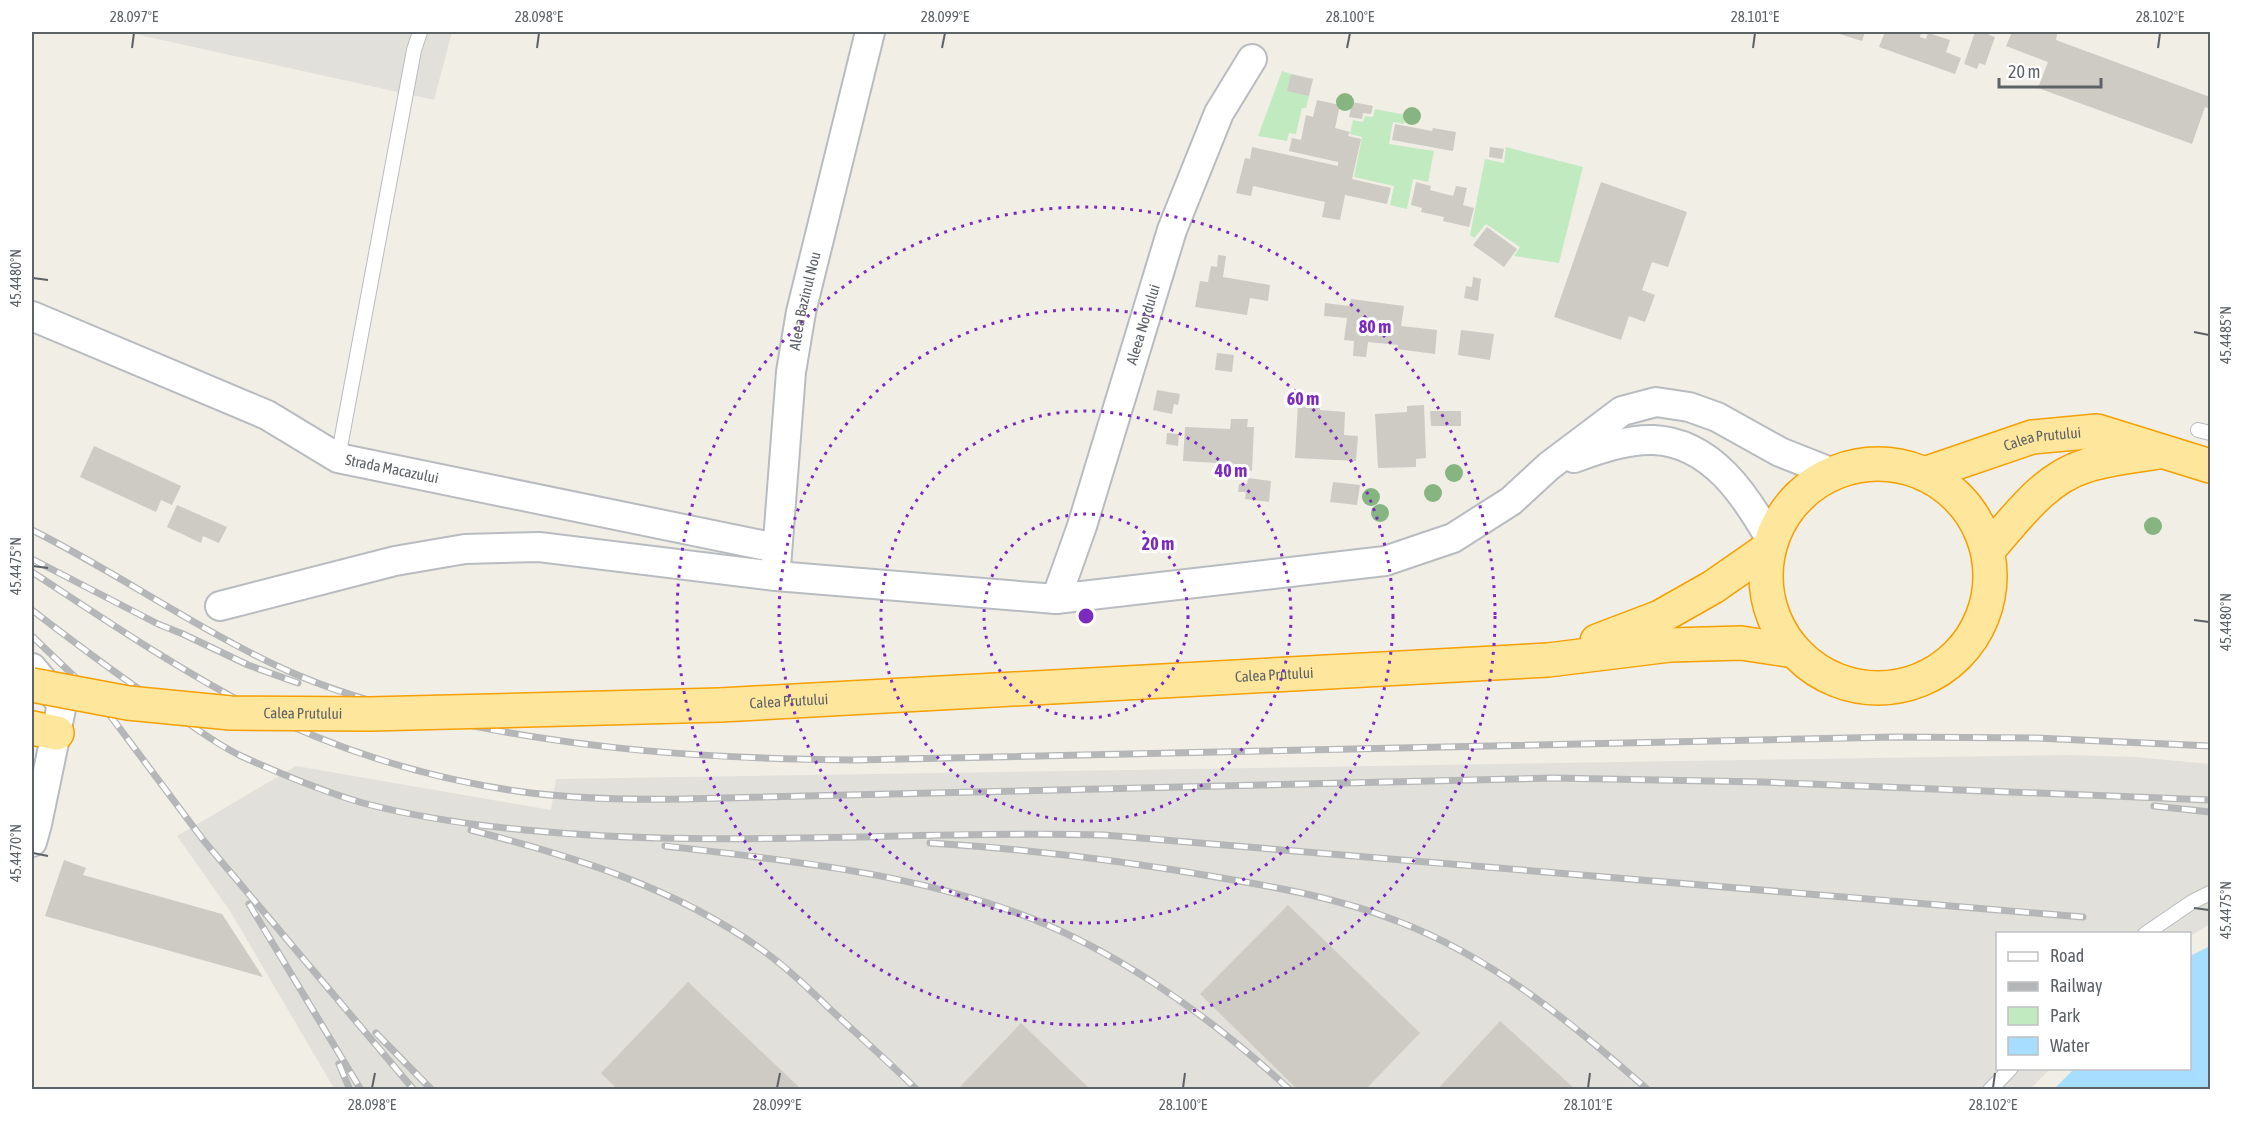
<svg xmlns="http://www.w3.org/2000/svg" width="2242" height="1121" viewBox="0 0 2242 1121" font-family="'Asap Condensed',sans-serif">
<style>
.industrial{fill:#e1e0da}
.green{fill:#c2eac0}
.water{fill:#a7ddff}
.building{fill:#cecac4}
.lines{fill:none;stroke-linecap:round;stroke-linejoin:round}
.service-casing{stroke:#b8bcc0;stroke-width:16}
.minor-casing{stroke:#b8bcc0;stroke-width:32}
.trunk-casing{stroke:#f69f00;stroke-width:36}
.service{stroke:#fff;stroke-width:14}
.minor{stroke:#fff;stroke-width:28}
.trunk{stroke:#ffe69d;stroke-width:33}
.rail-casing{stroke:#b5b6b7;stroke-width:7}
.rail{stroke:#fff;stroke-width:4.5;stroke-dasharray:14;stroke-linecap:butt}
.trunk-bridge-casing{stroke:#f69f00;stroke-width:36;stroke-linecap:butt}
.trunk-bridge{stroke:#ffe69d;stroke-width:33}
.tree{fill:#86b581}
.ticks{fill:none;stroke:#5d6267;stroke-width:2}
.ring{fill:none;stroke:#7b2cbf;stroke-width:3;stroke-dasharray:3 6}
.labels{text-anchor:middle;stroke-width:6;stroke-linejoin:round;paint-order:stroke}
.street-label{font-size:15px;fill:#5d6267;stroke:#fff}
.centre{fill:#7b2cbf;stroke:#fff;stroke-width:3}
.ring-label{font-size:18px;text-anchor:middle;font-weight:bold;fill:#7b2cbf;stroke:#fff;stroke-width:6;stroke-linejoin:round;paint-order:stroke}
.neatline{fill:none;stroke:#5d6267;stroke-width:2}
.ticks-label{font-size:15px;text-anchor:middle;fill:#5d6267}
</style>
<rect width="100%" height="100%" fill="#f1eee6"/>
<!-- industrial -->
<g class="industrial">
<polygon points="126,32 452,32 434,100"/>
<polygon points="2067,755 2135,757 2210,764 2210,924 2190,936 2190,934 1998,934 1998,1068 2050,1069 2030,1089 335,1090 230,911 177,836 296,766 551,810 556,779"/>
</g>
<!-- green -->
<g class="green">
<polygon points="1282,71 1291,74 1309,96 1306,108 1302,108 1296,134 1289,133 1287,141 1258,136"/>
<polygon points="1375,109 1406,115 1404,124 1393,122 1389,144 1434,151 1428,182 1413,179 1407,209 1390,205 1394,186 1354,177 1362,137 1350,134 1353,120 1363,122 1365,116 1373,117"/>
<polygon points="1506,147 1583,167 1559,263 1514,256 1520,247 1486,224 1474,238 1470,235 1485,159 1504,163"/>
</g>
<!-- water -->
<polygon class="water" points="2210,946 2210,1089 2054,1089 2074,1069 2190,1068 2190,956"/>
<!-- building -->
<g class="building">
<polygon points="1833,32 1865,32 1862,41"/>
<polygon points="1885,32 1916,32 1921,33 1920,37 1926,39 1928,33 1950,40 1946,52 1961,58 1955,74 1879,47"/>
<polygon points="1975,32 1991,32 1989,35 1995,37 1985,65 1979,63 1977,69 1964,64"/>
<polygon points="2012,32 2050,32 2057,34 2056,40 2210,97 2210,109 2205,107 2192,144 2038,88 2048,62 2006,46"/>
<polygon points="1291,74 1313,79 1309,96 1287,91"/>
<polygon points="1317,100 1340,105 1335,128 1350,132 1348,136 1361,139 1352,179 1391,188 1387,204 1345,195 1340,220 1322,217 1325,202 1253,186 1251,196 1236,193 1245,158 1250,159 1252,147 1338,166 1338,162 1289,151 1292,138 1301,140 1306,115 1313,117"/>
<polygon points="1352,102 1373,106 1371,114 1363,113 1362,119 1349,117"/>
<polygon points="1395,124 1432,131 1433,128 1456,132 1453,151 1392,140"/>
<polygon points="1490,147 1504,149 1502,159 1489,157"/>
<polygon points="1416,182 1431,186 1430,190 1453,196 1456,186 1467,188 1463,205 1474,208 1469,227 1443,221 1444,217 1421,212 1422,208 1411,205"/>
<polygon points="1601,182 1687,212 1668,267 1652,262 1642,290 1655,295 1645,322 1629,316 1621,340 1554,317"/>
<polygon points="1487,227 1517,249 1504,267 1473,245"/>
<polygon points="1218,255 1226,256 1223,277 1270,285 1268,301 1250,298 1247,315 1195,307 1200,281 1208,282 1211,266 1217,267"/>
<polygon points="1473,277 1481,279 1478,301 1464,298 1466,286 1472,287"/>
<polygon points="1351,299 1404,306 1401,326 1437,330 1435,354 1397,349 1398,345 1368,342 1366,357 1353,356 1354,341 1344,340 1347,318 1324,316 1325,303 1349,306"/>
<polygon points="1461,330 1494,334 1490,360 1458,355"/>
<polygon points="1217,353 1234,355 1232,372 1215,370"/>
<polygon points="1157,390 1180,394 1178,405 1174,404 1172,414 1153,410"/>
<polygon points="1298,403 1320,404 1320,410 1345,412 1344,435 1358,436 1356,461 1295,458"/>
<polygon points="1424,405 1426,458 1416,459 1416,467 1378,468 1375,414 1407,412 1407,406"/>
<polygon points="1430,411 1461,411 1461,426 1431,426"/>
<polygon points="1231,419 1248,419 1247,427 1254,427 1252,471 1246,470 1246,477 1235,476 1236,464 1183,461 1185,427 1230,429"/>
<polygon points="1167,433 1179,434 1178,446 1166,444"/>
<polygon points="94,446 181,486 172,505 161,500 156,512 80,477"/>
<polygon points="1248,478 1271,481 1269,502 1245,499 1246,492 1238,492 1239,484 1247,484"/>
<polygon points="1333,482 1360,485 1357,505 1330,502"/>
<polygon points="177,505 227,527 219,543 203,536 201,543 167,527"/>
<polygon points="64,860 86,868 83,875 222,914 263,977 45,916"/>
<polygon points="1288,905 1420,1033 1365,1090 1298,1090 1200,994"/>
<polygon points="688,982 802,1090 618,1090 601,1073"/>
<polygon points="1500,1021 1576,1090 1437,1090"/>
<polygon points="1021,1023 1091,1090 957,1090"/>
</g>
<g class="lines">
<!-- service casing -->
<g class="service-casing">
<g id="service">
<polyline points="2198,430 2210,433"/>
<polyline points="338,458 414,50 420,32"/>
<polyline points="2145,934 2192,902 2210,893"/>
<polyline points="1990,1090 2011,1068"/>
</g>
</g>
<!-- minor casing -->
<g class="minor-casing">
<g id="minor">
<path id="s1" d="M32,316L267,415L338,458L776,548"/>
<path d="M1574,458C1599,449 1627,439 1654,440C1712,443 1746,496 1771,540"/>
<path id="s2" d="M776,567L791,372L801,312L870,32"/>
<path id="s3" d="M1056,599L1082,526L1172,230L1219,113L1252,59"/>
<polyline points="220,606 395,561 465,549 539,547 776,576 1056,599 1385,561 1453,538 1511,501 1549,466 1622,411 1656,402 1689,407 1717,417 1780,452 1833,473"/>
<polyline points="32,668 62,704 37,824 32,842"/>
</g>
</g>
<!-- trunk casing -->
<g class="trunk-casing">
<g id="trunk">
<circle cx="1878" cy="576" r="112"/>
<path id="s4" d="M1924,474L2032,437L2097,431L2210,466"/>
<path d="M1988,550C2016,519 2043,479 2085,466C2109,458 2135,456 2159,452"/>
<polyline points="1597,641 1660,617 1713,587 1769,548"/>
<path id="s5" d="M720,705L1548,660L1670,645L1741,643L1794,651"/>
<polyline points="32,728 57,733"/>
</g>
</g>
<!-- service -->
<use href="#service" class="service"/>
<!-- minor -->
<use href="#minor" class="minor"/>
<!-- trunk -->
<use href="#trunk" class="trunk"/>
<!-- rail casing -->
<g class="rail-casing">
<g id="rail">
<path d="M32,530C118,573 198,630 286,670C334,692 385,706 437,718C574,750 715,759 855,760L1896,737L2036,738L2210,746"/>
<polyline points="32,559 158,624 183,634 248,665 298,683"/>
<path d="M32,572C104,619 176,668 253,708C334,749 426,778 516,791C572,799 628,800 684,799L1553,778L1762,782L2210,800"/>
<path d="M32,610C75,643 119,676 165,707C190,724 214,743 241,756C281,774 321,791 363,803C423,819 486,827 548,832C733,848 919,830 1104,835L2083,917"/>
<polyline points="32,636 78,680 106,710 204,841 414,1090"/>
<polyline points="2154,806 2210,812"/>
<path d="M471,830C574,857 674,887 761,949C786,967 808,988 830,1009C859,1036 889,1062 917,1090"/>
<path d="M930,843C1028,849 1125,861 1222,878C1281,888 1341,899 1397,921C1492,957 1572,1023 1648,1090"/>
<path d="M665,846C777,859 893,871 1000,907C1106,942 1208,1014 1290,1090"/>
<polyline points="249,904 361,1090"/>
<polyline points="376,1033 432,1090"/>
<polyline points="339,1064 350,1090"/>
</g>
</g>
<!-- rail -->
<use href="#rail" class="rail"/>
<!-- trunk-bridge casing -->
<g class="trunk-bridge-casing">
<g id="trunk-bridge">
<path id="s6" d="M32,685L128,703L231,713L370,714L720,705"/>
</g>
</g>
<!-- trunk-bridge -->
<use href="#trunk-bridge" class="trunk-bridge"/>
</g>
<!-- trees -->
<g class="tree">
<circle cx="1345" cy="102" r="9"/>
<circle cx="1412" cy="116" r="9"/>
<circle cx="1454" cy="473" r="9"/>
<circle cx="1433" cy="493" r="9"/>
<circle cx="1371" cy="497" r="9"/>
<circle cx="1380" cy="513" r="9"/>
<circle cx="2153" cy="526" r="9"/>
</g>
<!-- ticks -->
<path class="ticks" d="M132,48L134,33M537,48L539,33M942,48L945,33M1347,48L1350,33M1753,48L1755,33M2158,48L2160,33M33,278L48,280M2194,332L2209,335M33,566L48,568M2194,620L2209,622M33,853L48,856M2194,908L2209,910M372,1088L375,1073M777,1088L780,1073M1183,1088L1185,1073M1588,1088L1590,1073M1993,1088L1995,1073"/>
<!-- distance rings -->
<g class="ring">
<circle cx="1086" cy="616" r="102"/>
<circle cx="1086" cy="616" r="205"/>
<circle cx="1086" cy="616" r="307"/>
<circle cx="1086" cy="616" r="409"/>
</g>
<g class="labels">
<!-- street labels -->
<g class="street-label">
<text dy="5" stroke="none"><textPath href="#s2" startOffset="268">Aleea Bazinul Nou</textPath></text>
<text dy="5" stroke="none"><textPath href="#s3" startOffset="288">Aleea Nordului</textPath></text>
<text dy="5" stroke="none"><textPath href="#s4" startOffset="124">Calea Prutului</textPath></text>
<text dy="5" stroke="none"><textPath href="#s1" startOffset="393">Strada Macazului</textPath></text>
<text dy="5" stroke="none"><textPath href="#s5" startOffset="555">Calea Prutului</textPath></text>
<text dy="5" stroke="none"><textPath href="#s5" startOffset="69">Calea Prutului</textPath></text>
<text dy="5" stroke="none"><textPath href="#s6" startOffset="273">Calea Prutului</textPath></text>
</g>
</g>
<circle cx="1086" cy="616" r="9" class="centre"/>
<g class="ring-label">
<text x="1375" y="333">80 m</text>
<text x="1303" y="405">60 m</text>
<text x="1231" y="477">40 m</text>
<text x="1158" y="550">20 m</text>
</g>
<!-- border -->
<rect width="2242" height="1121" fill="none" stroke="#ffffff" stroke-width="66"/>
<!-- legend -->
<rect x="1996" y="932" width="195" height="138" fill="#ffffff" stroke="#bec0c2" stroke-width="1.5"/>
<rect x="2008" y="952" width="30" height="9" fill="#ffffff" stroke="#bec0c2" stroke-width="1.5"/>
<text x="2050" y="962" font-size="18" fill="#5d6267">Road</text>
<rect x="2008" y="982" width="30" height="9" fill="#b5b6b7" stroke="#bec0c2" stroke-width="1.5"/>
<text x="2050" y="992" font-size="18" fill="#5d6267">Railway</text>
<rect x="2008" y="1007" width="30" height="18" fill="#c2eac0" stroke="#bec0c2" stroke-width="1.5"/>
<text x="2050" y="1022" font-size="18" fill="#5d6267">Park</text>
<rect x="2008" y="1037" width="30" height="18" fill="#a7ddff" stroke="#bec0c2" stroke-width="1.5"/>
<text x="2050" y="1052" font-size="18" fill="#5d6267">Water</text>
<!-- scale -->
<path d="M1999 78v9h102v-9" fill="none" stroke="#5d6267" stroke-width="3"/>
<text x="2008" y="78" font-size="18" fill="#5d6267" stroke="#ffffff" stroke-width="4.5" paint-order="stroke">20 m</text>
<rect x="33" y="33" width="2176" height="1055" class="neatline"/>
<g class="ticks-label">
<text x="134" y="22">28.097°E</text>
<text x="539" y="22">28.098°E</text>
<text x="945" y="22">28.099°E</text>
<text x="1350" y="22">28.100°E</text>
<text x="1755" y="22">28.101°E</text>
<text x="2160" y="22">28.102°E</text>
<text transform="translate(16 278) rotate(-90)" y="5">45.4480°N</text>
<text transform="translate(2226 335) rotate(-90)" y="5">45.4485°N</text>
<text transform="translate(16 566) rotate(-90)" y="5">45.4475°N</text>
<text transform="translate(2226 622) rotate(-90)" y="5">45.4480°N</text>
<text transform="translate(16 853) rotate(-90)" y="5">45.4470°N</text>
<text transform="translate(2226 910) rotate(-90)" y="5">45.4475°N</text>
<text x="372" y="1110">28.098°E</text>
<text x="777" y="1110">28.099°E</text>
<text x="1183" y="1110">28.100°E</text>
<text x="1588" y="1110">28.101°E</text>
<text x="1993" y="1110">28.102°E</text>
</g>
</svg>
